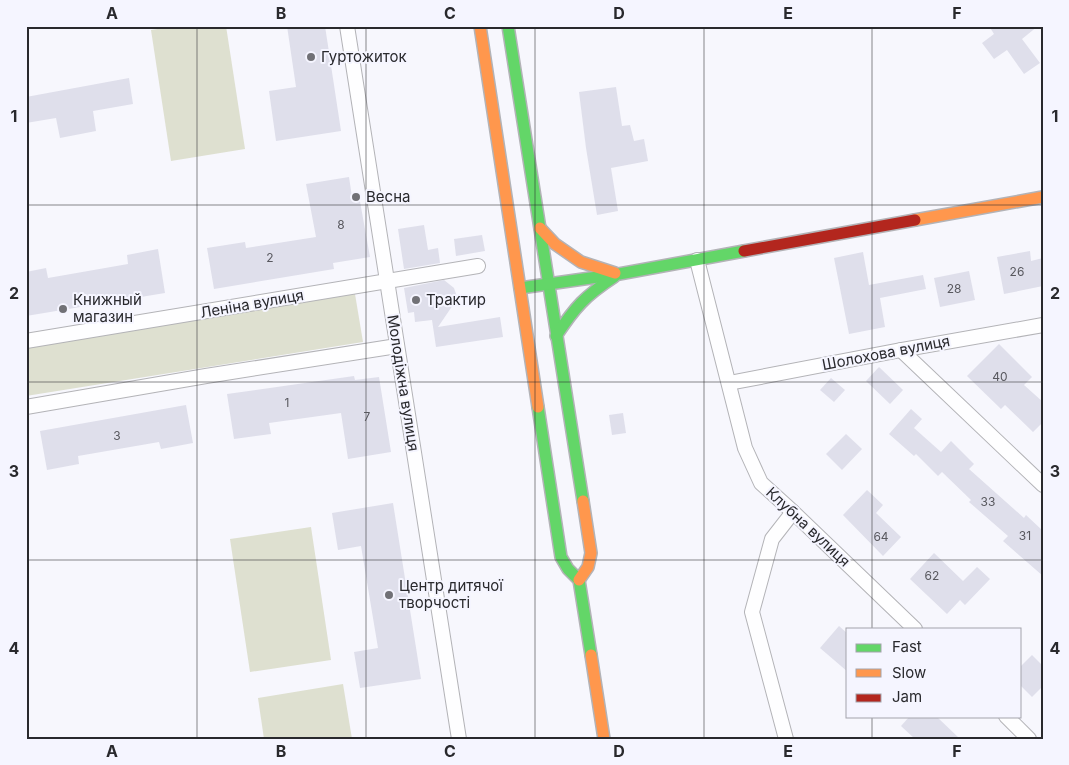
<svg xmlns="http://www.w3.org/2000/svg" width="1069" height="765" viewBox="0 0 1069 765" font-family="Inter,sans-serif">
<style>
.green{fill:#dee0d0}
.building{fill:#dfdfeb}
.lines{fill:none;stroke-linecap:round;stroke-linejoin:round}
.street-casing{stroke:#b3b3b7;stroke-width:16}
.fast-casing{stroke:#b3b3b7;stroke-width:14}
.slow-casing{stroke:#b3b3b7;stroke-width:14}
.jam-casing{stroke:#b3b3b7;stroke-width:14}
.street{stroke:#fefeff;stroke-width:14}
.fast{stroke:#63d668;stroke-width:11}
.slow{stroke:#ff974d;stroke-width:11}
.jam{stroke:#b3261e;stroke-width:11}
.grid{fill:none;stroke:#29292d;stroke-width:1;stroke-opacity:0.55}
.poi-dot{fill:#717176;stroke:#f5f5ff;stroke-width:2}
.labels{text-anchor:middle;stroke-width:4;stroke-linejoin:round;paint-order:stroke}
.number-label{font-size:12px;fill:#58585e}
.poi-label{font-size:15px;fill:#29292d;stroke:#f5f5ff;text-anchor:start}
.street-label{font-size:15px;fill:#29292d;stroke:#f5f5ff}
.neatline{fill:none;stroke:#29292d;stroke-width:2}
.grid-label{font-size:16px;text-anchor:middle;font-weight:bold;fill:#29292d}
</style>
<rect width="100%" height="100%" fill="#f7f7fd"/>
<!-- green -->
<g class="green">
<polygon points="177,26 226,26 245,149 171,161 151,30"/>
<polygon points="355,294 363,342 26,396 26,347"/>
<polygon points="311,527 331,660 250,672 230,539"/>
<polygon points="343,684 352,739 264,739 258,698"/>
</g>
<!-- building -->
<g class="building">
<polygon points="287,26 325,26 341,131 276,141 269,91 296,87"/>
<polygon points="989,26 1038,26 1022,39 1040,63 1024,74 1007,50 994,59 982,43 994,34"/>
<polygon points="129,78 133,104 93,111 96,131 60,138 56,118 26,123 26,97"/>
<polygon points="616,87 622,126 630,125 634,141 644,139 648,161 611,168 618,211 597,215 586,148 579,92"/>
<polygon points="349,177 352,197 359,196 370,257 333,263 334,269 214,289 207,248 245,242 246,248 316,237 306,184"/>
<polygon points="424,225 428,250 438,248 440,263 404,269 398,229"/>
<polygon points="482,235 485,251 456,256 454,239"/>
<polygon points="158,249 165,293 26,316 26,272 46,268 48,278 128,264 127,255"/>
<polygon points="1030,251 1031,261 1043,258 1043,286 1004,294 997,257"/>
<polygon points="863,252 869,285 923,275 926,289 880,298 885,327 849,334 834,258"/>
<polygon points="969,271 975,300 940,307 934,278"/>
<polygon points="444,280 454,288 457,297 455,302 438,327 500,317 503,337 436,347 432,320 415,322 414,312 408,313 404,288"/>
<polygon points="999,344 1032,377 1024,385 1043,402 1043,422 1033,432 1005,405 1001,409 967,376"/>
<polygon points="879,367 903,390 890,404 866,381"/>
<polygon points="354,376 355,380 379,377 391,452 348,459 341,413 269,423 271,434 234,439 227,394"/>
<polygon points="831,378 845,390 834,402 820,390"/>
<polygon points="186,405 193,443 161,449 159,442 78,456 79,464 47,470 40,431"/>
<polygon points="911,409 922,419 914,428 941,452 951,441 974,464 969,469 1024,518 1026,515 1043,531 1043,576 1003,541 1008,536 969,502 971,500 942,472 938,476 916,454 914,456 889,434"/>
<polygon points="623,413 626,433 612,435 609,415"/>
<polygon points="846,434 862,449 842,470 826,454"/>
<polygon points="867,490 883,505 876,513 901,537 883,556 843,515"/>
<polygon points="393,503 421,679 360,688 354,652 378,648 361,546 338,550 332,513"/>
<polygon points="934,553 963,581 977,567 990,579 965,605 960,600 947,614 910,579"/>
<polygon points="839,626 848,634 848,672 820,648"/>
<polygon points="1032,655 1043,666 1043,686 1032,697 1020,685 1020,667"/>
<polygon points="910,716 936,716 960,739 915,739 901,726"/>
</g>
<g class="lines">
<!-- street casing -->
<g class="street-casing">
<g id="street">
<polyline points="347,26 459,739"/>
<polyline points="697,260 745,448 761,483 793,512 915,629"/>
<polyline points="26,341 478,266"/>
<polyline points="901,350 1043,485"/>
<polyline points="729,383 901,350 1043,325"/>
<polyline points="26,407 206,376 397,346"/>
<polyline points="1006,716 1029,739"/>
<polyline points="786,739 752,612 772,539 793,512"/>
</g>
</g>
<!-- fast casing -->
<g class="fast-casing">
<g id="fast">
<polyline points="508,26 583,501"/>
<polyline points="520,288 619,274 744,251"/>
<path d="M556,336C575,307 585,296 614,277"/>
<polyline points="538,407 561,557 568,569 579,580 591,655"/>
</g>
</g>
<!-- slow casing -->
<g class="slow-casing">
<g id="slow">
<polyline points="480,26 538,407"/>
<polyline points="915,220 1043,197"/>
<polyline points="540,228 555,244 581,262 615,273"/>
<polyline points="579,580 588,567 591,553 583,501"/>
<polyline points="591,655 604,739"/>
</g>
</g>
<!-- jam casing -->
<g class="jam-casing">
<polyline id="jam" points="744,251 915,220"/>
</g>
<!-- street -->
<use href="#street" class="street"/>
<!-- fast -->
<use href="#fast" class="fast"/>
<!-- slow -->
<use href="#slow" class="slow"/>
<!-- jam -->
<use href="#jam" class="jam"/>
</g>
<!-- grid -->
<path class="grid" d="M197,26V739M366,26V739M535,26V739M704,26V739M872,26V629M26,205H1043M26,382H1043M26,560H1043M872,716V739"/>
<!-- markers -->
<g class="poi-dot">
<circle cx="311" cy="57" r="5"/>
<circle cx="356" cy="197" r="5"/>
<circle cx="416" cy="300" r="5"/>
<circle cx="63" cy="309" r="5"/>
<circle cx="389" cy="595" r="5"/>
</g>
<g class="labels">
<!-- number labels -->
<g class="number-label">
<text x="341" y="229">8</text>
<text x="270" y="262">2</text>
<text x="1017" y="276">26</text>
<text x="954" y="293">28</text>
<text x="1000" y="381">40</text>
<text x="287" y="407">1</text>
<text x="367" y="421">7</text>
<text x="117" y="440">3</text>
<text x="988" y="506">33</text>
<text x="1025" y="540">31</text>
<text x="881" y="541">64</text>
<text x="932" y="580">62</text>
</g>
<!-- poi labels -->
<g class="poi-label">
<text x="321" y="62">Гуртожиток</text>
<text x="366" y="202">Весна</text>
<text x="73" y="305">Книжный<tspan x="73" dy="17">магазин</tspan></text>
<text x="426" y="305">Трактир</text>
<text x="399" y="591">Центр дитячої<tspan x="399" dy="17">творчості</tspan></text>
</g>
<!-- street labels -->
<g class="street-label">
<text transform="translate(252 304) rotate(-10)" y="5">Леніна вулиця</text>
<text transform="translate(886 353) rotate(-11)" y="5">Шолохова вулиця</text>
<text transform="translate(403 383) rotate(81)" y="5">Молодіжна вулиця</text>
<text transform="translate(808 527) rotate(43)" y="5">Клубна вулиця</text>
</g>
</g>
<!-- border -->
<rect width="1069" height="765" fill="none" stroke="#f5f5ff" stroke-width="55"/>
<!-- legend -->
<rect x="846" y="628" width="175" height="90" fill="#f5f5ff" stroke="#a3a3ab"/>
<rect x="856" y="644" width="25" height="8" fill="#63d668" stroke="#a3a3ab"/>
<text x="892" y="652" font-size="15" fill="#29292d">Fast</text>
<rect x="856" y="669" width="25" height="8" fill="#ff974d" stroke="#a3a3ab"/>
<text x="892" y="678" font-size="15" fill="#29292d">Slow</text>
<rect x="856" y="694" width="25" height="8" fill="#b3261e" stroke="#a3a3ab"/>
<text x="892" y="702" font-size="15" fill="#29292d">Jam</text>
<rect x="28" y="28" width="1014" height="710" class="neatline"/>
<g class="grid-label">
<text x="112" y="19">A</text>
<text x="281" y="19">B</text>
<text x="450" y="19">C</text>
<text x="619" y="19">D</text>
<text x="788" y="19">E</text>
<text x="957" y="19">F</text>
<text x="14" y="122">1</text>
<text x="1055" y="122">1</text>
<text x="14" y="299">2</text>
<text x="1055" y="299">2</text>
<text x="14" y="477">3</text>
<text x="1055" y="477">3</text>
<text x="14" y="654">4</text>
<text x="1055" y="654">4</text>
<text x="112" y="757">A</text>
<text x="281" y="757">B</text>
<text x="450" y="757">C</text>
<text x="619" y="757">D</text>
<text x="788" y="757">E</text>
<text x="957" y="757">F</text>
</g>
</svg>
